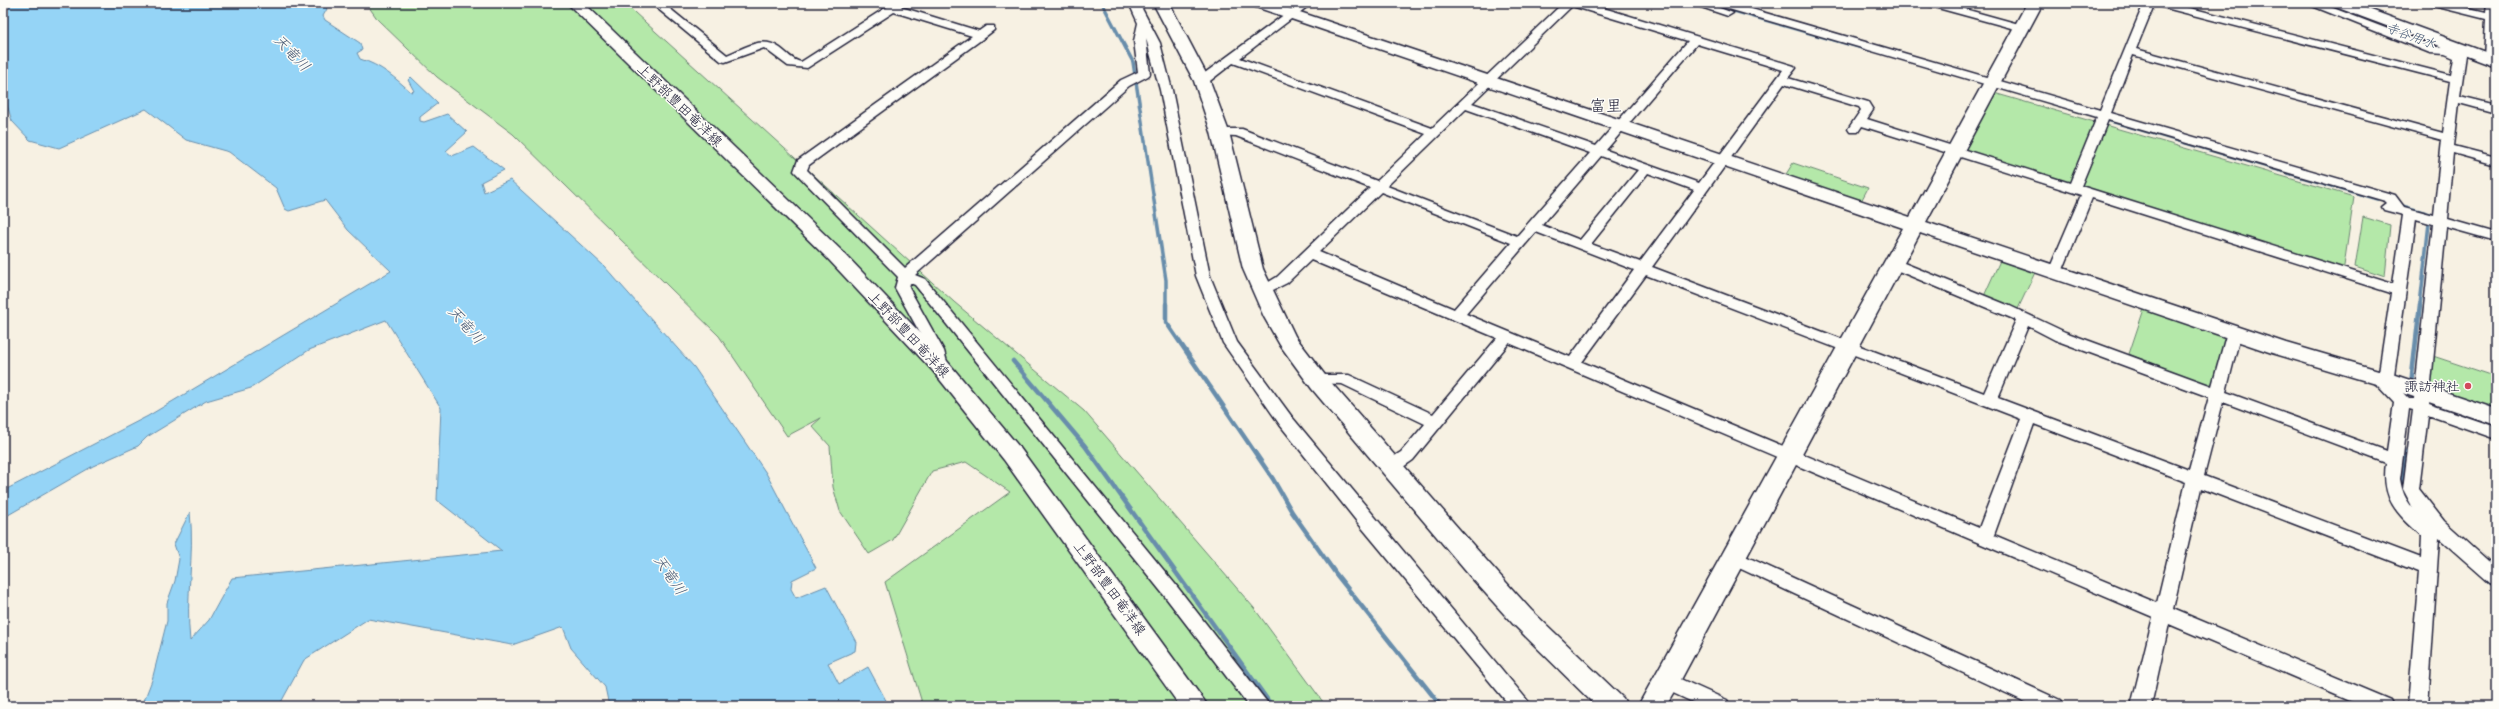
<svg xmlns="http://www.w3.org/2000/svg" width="2499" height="709" viewBox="0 0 2499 709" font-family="Dekko,'Klee One',sans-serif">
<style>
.green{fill:#b4e8a9;stroke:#6b8572}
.water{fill:#95d4f6;stroke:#678dab}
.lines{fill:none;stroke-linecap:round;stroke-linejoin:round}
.stream-far1{stroke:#678dab;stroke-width:3.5}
.stream{stroke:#678dab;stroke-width:4.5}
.river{fill:#95d4f6;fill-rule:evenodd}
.street-casing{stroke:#22223b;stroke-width:3}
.secondary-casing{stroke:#22223b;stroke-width:3}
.street{fill:#fdfcf7;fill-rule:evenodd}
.secondary{fill:#fdfcf7;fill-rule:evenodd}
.poi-dot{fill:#d1495b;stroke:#fdfcf7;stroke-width:1.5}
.labels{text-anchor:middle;stroke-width:3;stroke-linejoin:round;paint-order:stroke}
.far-water-label{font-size:13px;font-style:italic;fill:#445773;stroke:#fdfcf7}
.street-label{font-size:14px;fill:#22223b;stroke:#fdfcf7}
.poi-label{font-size:14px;fill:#22223b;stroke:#fdfcf7;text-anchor:end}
.water-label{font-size:15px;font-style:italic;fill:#445773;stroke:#fdfcf7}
.quarter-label{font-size:16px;fill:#22223b;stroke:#fdfcf7}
</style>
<rect width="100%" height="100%" fill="#f7f1e3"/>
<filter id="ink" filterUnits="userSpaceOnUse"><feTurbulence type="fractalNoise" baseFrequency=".025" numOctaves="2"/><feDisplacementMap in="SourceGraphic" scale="8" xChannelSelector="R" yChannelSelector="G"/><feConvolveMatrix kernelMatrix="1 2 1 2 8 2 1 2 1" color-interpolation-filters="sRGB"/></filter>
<g filter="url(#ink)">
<!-- green -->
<g class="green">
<polygon points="366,3 624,3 954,302 1084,411 1254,608 1326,706 923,706 885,582 1010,492 966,462 932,471 893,540 869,554 840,511 833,487 830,446 812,426 821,418 787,436 719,336 513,134 437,77 378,20"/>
<polygon points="1987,91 2354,197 2343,273 1955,151"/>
<polygon points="1793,163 1868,188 1859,205 1783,179"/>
<polygon points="2363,217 2390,225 2385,277 2355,267"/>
<polygon points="2003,254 2038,266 2017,311 1984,296"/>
<polygon points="2144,309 2233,337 2219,390 2129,354"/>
<polygon points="2427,354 2496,377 2496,417 2423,393"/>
</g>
<!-- water -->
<path class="water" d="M3,3H223L240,7L239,3H323L327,9L323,16L325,20L360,43L362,50L357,53L360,59C381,65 395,78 411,92L414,91L408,80L411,77L438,103L420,117V121L424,122L447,114L467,132L446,151L452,156L474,147L504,170L481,182L484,192L510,180L604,266L694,367L766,473L816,568L792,580L791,589L796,598L826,586L856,642L855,651L828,663L839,684L868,667L889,706H609L605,687L571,648L563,627L512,645L368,619L304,660L279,706H142L152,680L167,621V603L175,581L179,559L174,544L190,512C195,555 185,598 190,641L209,620L232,578L502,551L437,500L441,408L386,320L309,350L251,388L206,401L147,437L138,446L93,466L3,518V491L148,416L391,271L348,230L325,200L289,211L285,209L276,188L229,152L186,140L146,109L59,148L30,140L12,121L3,92Z"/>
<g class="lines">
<!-- stream-far1 -->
<g class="stream-far1">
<polyline points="1102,3 1133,62 1166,280 1166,305"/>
<polyline points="1706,3 1869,50"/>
<polyline points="2104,119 2377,199"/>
<polyline points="2399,205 2430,214 2420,305"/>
</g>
<!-- stream -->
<g class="stream">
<polyline points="1166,304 1166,322 1273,479 1292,512 1336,574 1441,706"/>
<polyline points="1013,361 1085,446 1272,706"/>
<polyline points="2411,384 2420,304"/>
<polyline points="2404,449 2403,493 2414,508"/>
<polyline points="2489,581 2496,587"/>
</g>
<!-- river -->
<polygon class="river" points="2318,3 2341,3 2368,13 2370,17 2368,21 2356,21 2320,7"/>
<!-- street casing -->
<g class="street-casing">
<g id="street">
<path d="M651,3H663L727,55C745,48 762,35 780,48C787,53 792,60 801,62L893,3H905L901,7L979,31L986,26H994V30L985,37L809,165L807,170L905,268L1121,80L1138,72L1134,41L1138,23L1129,3H1139L1160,43L1172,90L1210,276L1237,342L1292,417L1532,706H1510L1358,523L1280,425L1223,343L1196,276L1160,90L1146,38L1150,74L1148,76L1129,86L915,275L925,279L1175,584L1270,706H1249L1163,594L915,285L910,283L909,288L944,351L948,366L945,370H935L930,351L895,288L898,277L794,171L798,160L972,36L894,12L807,68L788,66L764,48L725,62L721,61Z"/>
<path d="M1300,3H1312L1240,58L1432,128L1563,3H1587L1794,66L1796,68L1788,78L1868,102L1873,110L1867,119L2070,183L2097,117L1715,5L1714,3H1731L2100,110L2144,3H2171L2451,75L2454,58L2445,54L2430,53L2305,3H2320L2435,47H2446L2455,50L2457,46H2465L2467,48L2460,96L2496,105V113L2459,103L2454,146L2496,157V165L2453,153L2447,219L2496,233V241L2446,227L2429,404L2496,427V439L2428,415L2419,489L2444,521L2496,568V585L2490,583L2439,538L2428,706H2408L2419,572L2201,488L2173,609L2390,700L2393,706H2362L2169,624L2151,706H2131L2153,617L1509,343L1413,460C1404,466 1396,474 1385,470L1383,466L1385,462L1401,452L1425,424L1342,384L1311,383L1308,379L1311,375H1349L1433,414L1497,338L1311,260L1287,283L1261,296L1254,291L1277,277L1370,188L1236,136L1216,135L1214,132L1216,129H1242L1377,181L1426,134L1233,63L1206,84H1198V78ZM2154,5L2450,81L2443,133L2136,49ZM1572,6L1688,41L1596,146L1472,103ZM1697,44L1783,70L1699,183L1606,150ZM2133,55L2442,140L2434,215L2404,207L2395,195L2111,113ZM1784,84L1859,107L1861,110L1848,129L1850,132H1858L1862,126L2081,195L2048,272L2050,275H2060L2062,272L2092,198L2391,293L2377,385L2394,403L2387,451L2226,392L2241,332L2234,327L2227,332L2212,386L2065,332L2010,306L1899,261H1889L1887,264L1889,267L2016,320L1984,393L1652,267ZM1466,109L1590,153L1517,236L1387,186ZM2108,120L2385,201L2387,203L2382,207L2384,210L2403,215L2393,284L2081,186ZM1601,156L1638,170L1580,240L1542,225ZM1648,173L1694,190L1640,262L1591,244ZM1381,192L1511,243L1454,309L1319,252ZM2416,219L2433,224L2414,399H2409L2393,383ZM1536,232L1634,270L1570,357L1466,314ZM1646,275L2021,419L1979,528L1582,362ZM2028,326L2055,340L2209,397L2189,470L1998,398ZM2223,402L2386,463C2381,499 2397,514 2422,536L2421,558L2204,476ZM2409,409L2413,410L2403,489L2413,508C2405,499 2402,491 2400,479ZM2034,424L2186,482L2157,603L1994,535Z"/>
<polygon points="1689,3 1706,3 1733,13 1728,16"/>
<polygon points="1926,3 1943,3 2026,26 2028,28 2022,31 1927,5"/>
<polygon points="2429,3 2448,3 2486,12 2487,3 2496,3 2494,61 2490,62 2484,59 2486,19 2430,5"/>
<polygon points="1732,550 2060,700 2063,706 2034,706 1726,562 1723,557 1726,552"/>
<polygon points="1667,673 1727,700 1730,706 1701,706 1660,687 1658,681 1660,675"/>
</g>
</g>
<!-- secondary casing -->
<g class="secondary-casing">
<g id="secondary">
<polygon points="567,3 584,3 843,252 947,361 1020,448 1208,706 1180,706 1004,460 933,371 829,260"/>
<polygon points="1153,3 1169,3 1210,81 1229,132 1263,269 1295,336 1328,379 1487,561 1531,610 1623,698 1627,706 1596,706 1513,624 1469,575 1312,389 1280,345 1264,317 1243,269 1211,132 1194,81"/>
<polygon points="1250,3 1273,3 1910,217 2027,3 2043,3 1926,222 2286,343 2392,374 2496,409 2496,425 2376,384 2272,353 1920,233 1676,689 1666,706 1638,706 1903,228 1253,6"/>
<polygon points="2330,3 2352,3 2496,56 2496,67 2333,6"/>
</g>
</g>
<!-- street -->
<use href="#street" class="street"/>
<!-- secondary -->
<use href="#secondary" class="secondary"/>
</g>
</g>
<!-- markers -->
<circle class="poi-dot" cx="2468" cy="386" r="4"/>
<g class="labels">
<!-- far-water labels -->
<g class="far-water-label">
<text transform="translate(2411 35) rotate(20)" y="5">寺谷用水</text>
</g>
<!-- street labels -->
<g class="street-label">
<text transform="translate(680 105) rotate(44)" y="5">上野部豊田竜洋線</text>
<text transform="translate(909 334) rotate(47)" y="5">上野部豊田竜洋線</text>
<text transform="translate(1110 588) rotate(54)" y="5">上野部豊田竜洋線</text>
</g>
<!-- poi labels -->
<g class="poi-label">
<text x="2460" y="391">諏訪神社</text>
</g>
<!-- water labels -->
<g class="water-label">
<text transform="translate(292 53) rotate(46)" y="5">天竜川</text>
<text transform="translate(466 325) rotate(48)" y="5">天竜川</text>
<text transform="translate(670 575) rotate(56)" y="5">天竜川</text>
</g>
<!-- quarter labels -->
<g class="quarter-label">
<text x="1606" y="111">富里</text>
</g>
</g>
<!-- margin -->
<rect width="2499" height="709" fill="none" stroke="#fdfcf7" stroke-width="16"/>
<rect x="8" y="8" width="2483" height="693" fill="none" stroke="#22223b" stroke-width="1.5" filter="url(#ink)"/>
</svg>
